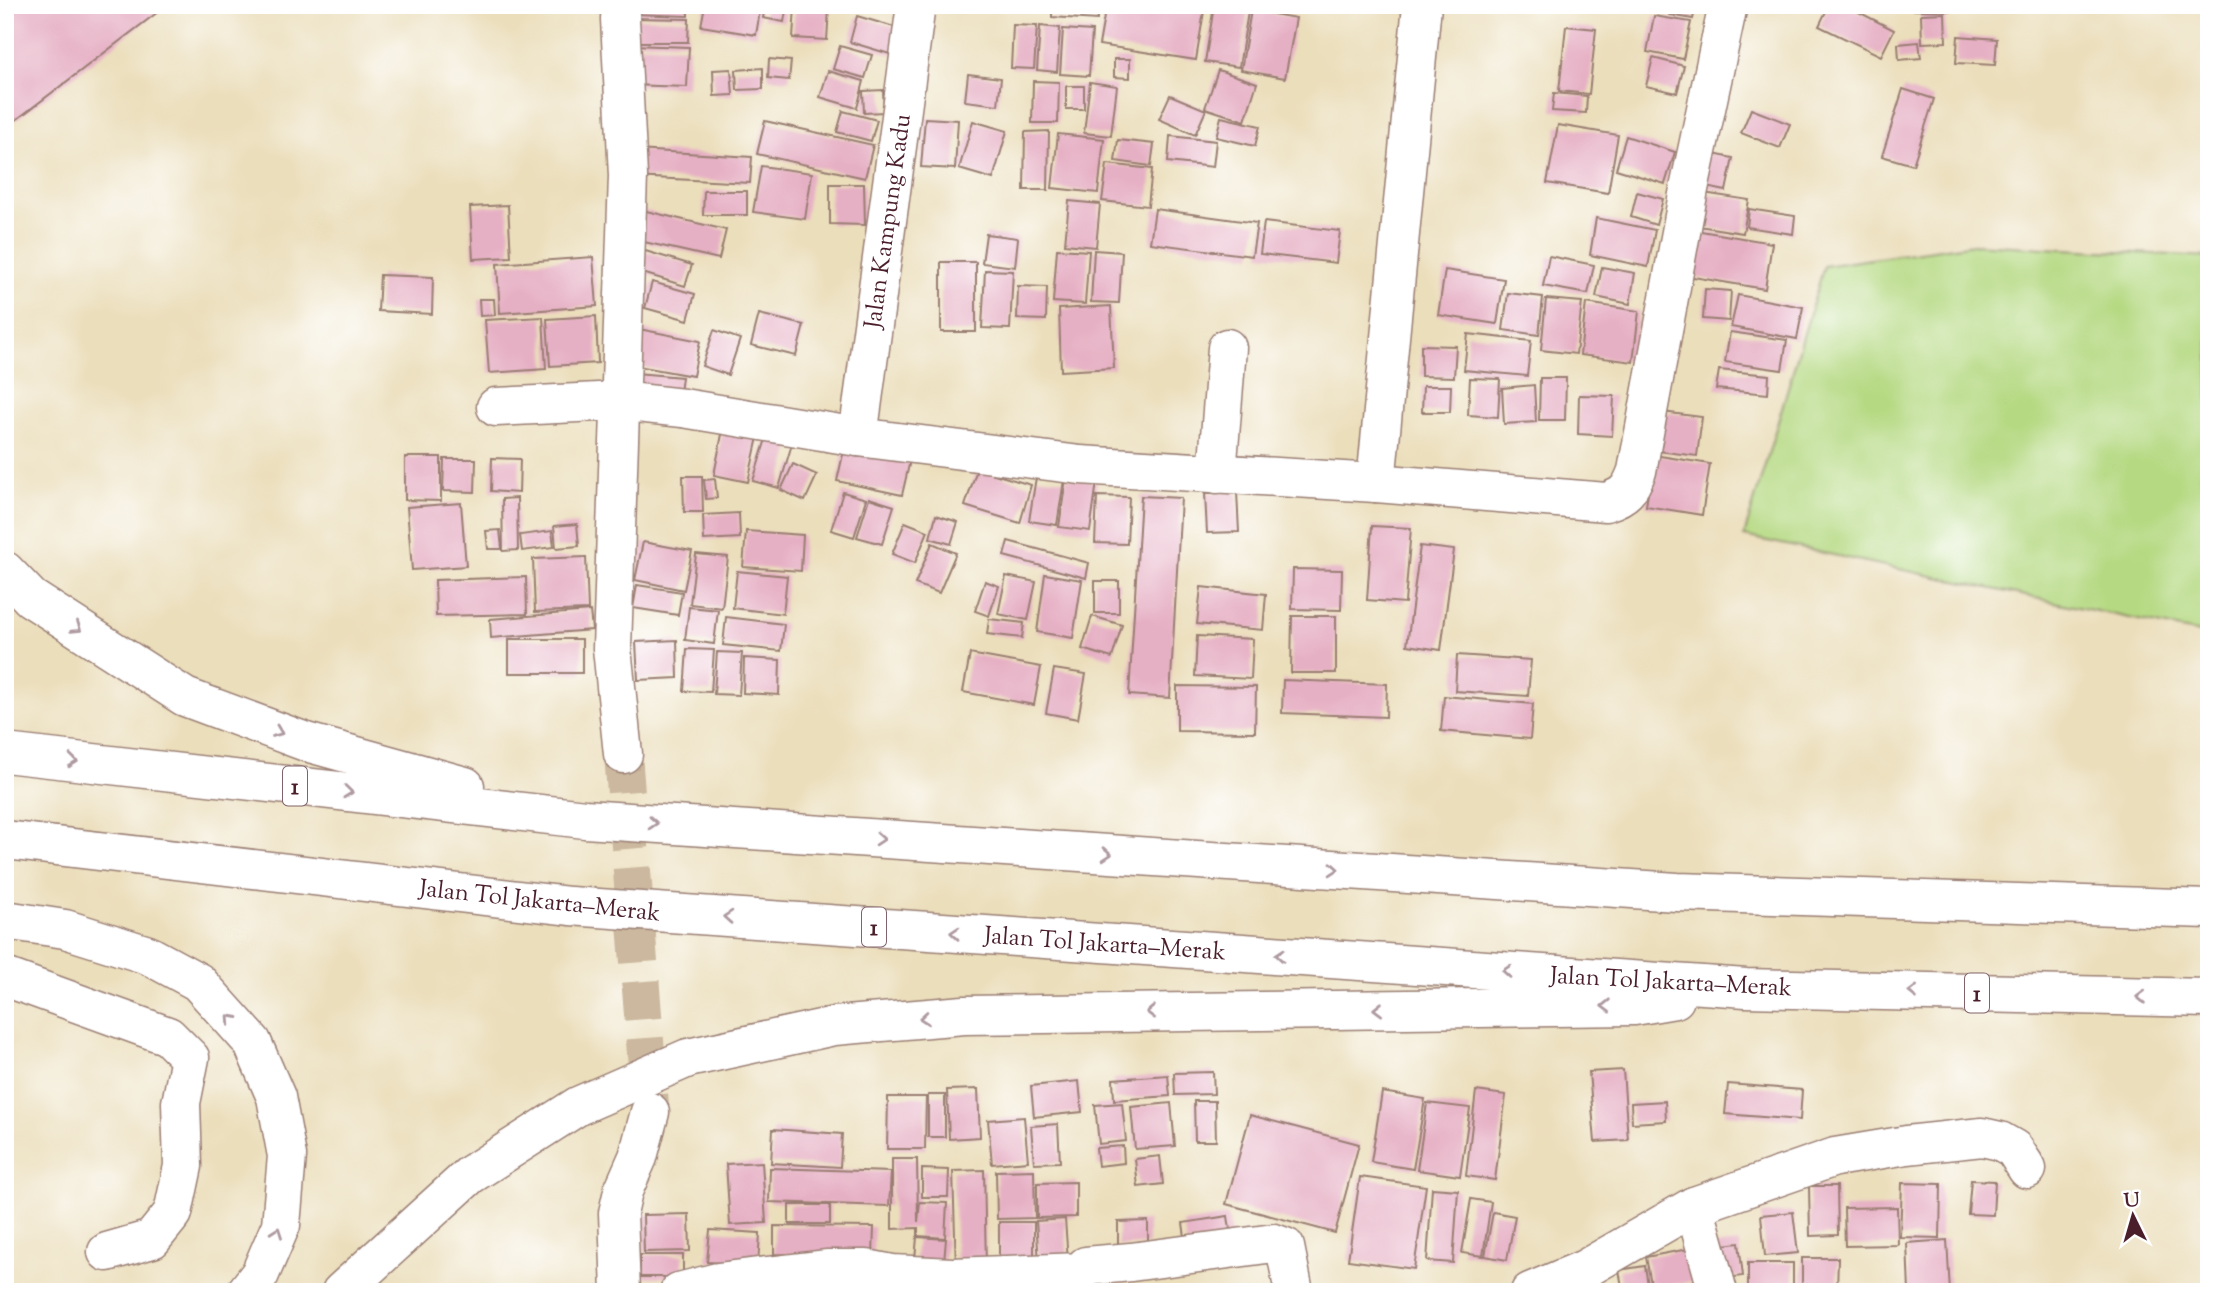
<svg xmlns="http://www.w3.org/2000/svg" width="2214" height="1297" viewBox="0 0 2214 1297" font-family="'Sorts Mill Goudy',serif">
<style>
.green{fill:#b5d982;stroke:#807c56;stroke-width:2}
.building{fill:#e6b0c4}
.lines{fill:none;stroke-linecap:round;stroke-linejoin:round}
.minor-tunnel{stroke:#cbb89e;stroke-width:38;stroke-dasharray:38 19;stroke-linecap:butt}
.minor-casing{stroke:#9a7e73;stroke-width:41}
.highway-casing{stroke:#9a7e73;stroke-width:41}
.minor{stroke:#fff;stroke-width:38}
.highway{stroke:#fff;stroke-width:38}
.oneway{stroke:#ae9aa0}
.labels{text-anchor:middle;stroke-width:7;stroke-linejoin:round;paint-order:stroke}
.shield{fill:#fff;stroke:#80626b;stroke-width:2}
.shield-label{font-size:23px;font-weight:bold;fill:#4a1f2b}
.street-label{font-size:24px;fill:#4a1f2b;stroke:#fff}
</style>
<rect width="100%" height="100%" fill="#fff"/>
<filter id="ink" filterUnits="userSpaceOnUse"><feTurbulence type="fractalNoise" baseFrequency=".0143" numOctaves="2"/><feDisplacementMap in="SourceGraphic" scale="14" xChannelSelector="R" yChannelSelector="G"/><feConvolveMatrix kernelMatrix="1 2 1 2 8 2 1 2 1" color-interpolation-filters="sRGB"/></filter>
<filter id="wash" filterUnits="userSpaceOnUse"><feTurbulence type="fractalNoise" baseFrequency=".00686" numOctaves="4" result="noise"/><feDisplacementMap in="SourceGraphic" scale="28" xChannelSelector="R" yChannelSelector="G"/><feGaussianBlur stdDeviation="1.57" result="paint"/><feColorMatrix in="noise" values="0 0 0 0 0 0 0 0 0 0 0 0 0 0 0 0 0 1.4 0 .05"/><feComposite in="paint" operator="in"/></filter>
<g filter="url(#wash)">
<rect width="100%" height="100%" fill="#ebdebb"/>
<!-- green -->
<polygon class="green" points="1974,244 2209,257 2209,635 1744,536 1824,266"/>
<g id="blocks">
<!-- building -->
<g class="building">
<polygon points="5,5 167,5 16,120 5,106"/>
<polygon points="632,5 688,5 688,16 632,14"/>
<polygon points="705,5 761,5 756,35 701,26"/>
<polygon points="765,5 787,5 784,22 763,18"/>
<polygon points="1052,5 1098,5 1097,20 1052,17"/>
<polygon points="1106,5 1205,5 1196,60 1099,45"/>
<polygon points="1626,5 1646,5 1645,10"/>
<polygon points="1671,5 1696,5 1693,19 1670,15"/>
<polygon points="1829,5 1845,5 1894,30 1881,56 1819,26"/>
<polygon points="1914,5 1955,5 1955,11 1914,10"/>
<polygon points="795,6 829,8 827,40 793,38"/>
<polygon points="1214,6 1248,12 1239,67 1205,62"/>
<polygon points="1251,10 1296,18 1285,78 1241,70"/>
<polygon points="1945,13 1946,42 1922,43 1921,14"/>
<polygon points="857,16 901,29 893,55 850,42"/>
<polygon points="1654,16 1691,22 1683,59 1647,52"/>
<polygon points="632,18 689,19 688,42 632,42"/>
<polygon points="1013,25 1037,26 1034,69 1011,68"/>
<polygon points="1040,26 1060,28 1057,72 1037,70"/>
<polygon points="1566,26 1596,29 1589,94 1559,91"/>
<polygon points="1063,29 1092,31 1089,76 1060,74"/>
<polygon points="1958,36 1997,39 1995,65 1956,63"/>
<polygon points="1919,42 1921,58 1899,60 1898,44"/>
<polygon points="631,45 689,47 687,87 629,85"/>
<polygon points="840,46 872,55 865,78 833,69"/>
<polygon points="1653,58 1684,66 1677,93 1646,86"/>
<polygon points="769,59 791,61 789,80 768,78"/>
<polygon points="1114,59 1130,59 1130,78 1114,77"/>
<polygon points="763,68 763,89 737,90 736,70"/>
<polygon points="731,69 733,95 714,96 713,70"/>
<polygon points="1218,70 1257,83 1245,121 1205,108"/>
<polygon points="828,71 864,81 857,108 820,97"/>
<polygon points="968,74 1001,78 998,105 965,101"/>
<polygon points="1033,81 1059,82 1058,123 1032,123"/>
<polygon points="1090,82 1117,86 1111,136 1084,133"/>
<rect x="1066" y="86" width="18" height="23"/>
<polygon points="1903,89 1934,99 1913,165 1882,156"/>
<polygon points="883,90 884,112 864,113 863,91"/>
<polygon points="1554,93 1587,96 1586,113 1552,111"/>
<polygon points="1170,95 1206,110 1195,135 1159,119"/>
<polygon points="1751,109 1790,124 1780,148 1741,133"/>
<polygon points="843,111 877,120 871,141 837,132"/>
<polygon points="1221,117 1260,126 1255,146 1216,137"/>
<polygon points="925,118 958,120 955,169 921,167"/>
<polygon points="765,121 873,145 865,178 757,154"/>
<polygon points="973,121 1007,131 993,179 959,169"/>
<polygon points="1558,125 1618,135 1608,193 1547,183"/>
<polygon points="1049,131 1048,190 1024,190 1025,132"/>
<polygon points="1058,134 1104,139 1098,193 1052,188"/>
<polygon points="1170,136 1216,141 1213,167 1168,162"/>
<polygon points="1626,136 1675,152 1665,184 1616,169"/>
<polygon points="1118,140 1154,144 1151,166 1115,161"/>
<polygon points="636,150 752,157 750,183 634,177"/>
<polygon points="1708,153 1733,158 1726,191 1701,186"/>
<polygon points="1107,164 1152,169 1148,206 1102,201"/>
<polygon points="761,166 812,173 805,219 753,212"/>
<polygon points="830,184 864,184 865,225 830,224"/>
<polygon points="704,191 747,191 747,215 703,215"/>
<polygon points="1637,192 1663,199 1656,225 1631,217"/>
<polygon points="1697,192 1749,200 1743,233 1692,225"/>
<polygon points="1069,201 1100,204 1096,247 1065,244"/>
<polygon points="508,205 511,257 473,259 470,207"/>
<polygon points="638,209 726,230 719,259 631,239"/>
<polygon points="1155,209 1257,223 1252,256 1150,243"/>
<polygon points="1749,209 1795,216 1793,234 1747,227"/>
<polygon points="1596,218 1655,230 1648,267 1590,255"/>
<polygon points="1264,222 1340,231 1336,263 1260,254"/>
<polygon points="1689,229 1772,243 1765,289 1681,275"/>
<polygon points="986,234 1018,238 1015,267 982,263"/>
<polygon points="1057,249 1089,251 1085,304 1053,302"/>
<polygon points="642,250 692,265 685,286 636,271"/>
<polygon points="1094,250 1122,252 1119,303 1091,302"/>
<polygon points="1549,256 1594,265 1588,294 1543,286"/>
<polygon points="593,257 597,306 500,313 497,264"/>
<rect x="941" y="262" width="35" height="70"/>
<polygon points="1602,267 1635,273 1630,304 1596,297"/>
<polygon points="985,270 1013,271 1010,329 982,328"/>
<polygon points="1445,270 1504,279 1497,324 1438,315"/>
<polygon points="380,275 433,277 432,314 378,311"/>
<polygon points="652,282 695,294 688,320 645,308"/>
<polygon points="1018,286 1047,287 1046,320 1017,319"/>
<polygon points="1705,289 1731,291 1729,321 1703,319"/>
<polygon points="1508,293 1543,297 1539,335 1503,330"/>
<polygon points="1738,295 1803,307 1797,339 1731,327"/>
<polygon points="479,299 494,299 495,315 480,316"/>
<polygon points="1546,299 1582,302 1576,354 1541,350"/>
<polygon points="1586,303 1639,311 1633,362 1580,355"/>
<polygon points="1111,306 1114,368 1061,371 1059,309"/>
<polygon points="759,314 804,325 796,356 751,345"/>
<polygon points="596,316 598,363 550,366 547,319"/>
<polygon points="543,317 546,369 489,373 485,320"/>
<polygon points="639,329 700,341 693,376 632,365"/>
<polygon points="714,330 740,339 728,375 702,366"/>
<polygon points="1730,332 1787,340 1782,370 1725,362"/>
<polygon points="1468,334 1531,341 1527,376 1464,370"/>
<polygon points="1421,345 1456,346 1454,377 1421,376"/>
<polygon points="1719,370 1769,375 1768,394 1716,389"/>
<polygon points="635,373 682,377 680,393 633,389"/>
<polygon points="1470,378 1500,379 1498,417 1468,415"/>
<polygon points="1540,378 1566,378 1565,420 1539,420"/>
<polygon points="1534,385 1536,422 1504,424 1502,388"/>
<polygon points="1423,386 1451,386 1450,412 1422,412"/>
<polygon points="1579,395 1614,396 1612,436 1578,434"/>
<polygon points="1662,412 1702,417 1697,456 1657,451"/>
<polygon points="723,429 758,437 748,482 714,475"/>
<polygon points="769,429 794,437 779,488 753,481"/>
<polygon points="846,441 911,456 902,495 837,481"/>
<polygon points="1654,455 1710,464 1702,515 1646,506"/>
<polygon points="405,457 441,457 441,501 405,500"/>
<polygon points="492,458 520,459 519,493 491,491"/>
<polygon points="444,459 476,459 475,492 443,491"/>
<polygon points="793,464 817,475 805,501 781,490"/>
<polygon points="977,469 1031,485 1020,523 965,506"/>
<polygon points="683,476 702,476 703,512 684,512"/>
<polygon points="1036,477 1064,480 1057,525 1029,521"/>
<polygon points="1066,478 1097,482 1090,531 1059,527"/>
<polygon points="715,479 717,498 706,499 704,480"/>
<polygon points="843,492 866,499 854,537 831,530"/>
<polygon points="1237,492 1239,532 1207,533 1205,493"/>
<polygon points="1097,496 1129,497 1127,544 1095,543"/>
<polygon points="1141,496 1181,498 1170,698 1129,695"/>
<polygon points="517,498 518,550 503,551 502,499"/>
<polygon points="869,498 894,506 882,544 857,537"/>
<polygon points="461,503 466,566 412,570 407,507"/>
<polygon points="739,513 740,538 704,540 703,515"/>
<polygon points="936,515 958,522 951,544 930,538"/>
<polygon points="905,522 928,531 915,563 892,554"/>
<polygon points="577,524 579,546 556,548 554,526"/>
<polygon points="1372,526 1411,528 1405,603 1367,600"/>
<polygon points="500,530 502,549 488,549 486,531"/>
<polygon points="552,531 554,547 522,551 520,535"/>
<polygon points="746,531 803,535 801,571 743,567"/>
<polygon points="1008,541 1089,563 1086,578 1004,556"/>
<polygon points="643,542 692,551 684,590 635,580"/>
<polygon points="932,543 956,553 939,593 915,584"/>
<polygon points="1420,546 1454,550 1441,650 1407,645"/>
<polygon points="696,554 728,557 722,608 690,604"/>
<polygon points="586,557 588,610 535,612 533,559"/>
<polygon points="1293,569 1342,570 1341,610 1292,609"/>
<polygon points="737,571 787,576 783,614 733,608"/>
<polygon points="1045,574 1082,580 1073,638 1037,632"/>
<polygon points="1006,576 1036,582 1028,620 998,614"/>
<polygon points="526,577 527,614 436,616 435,580"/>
<polygon points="985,581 999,586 989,616 975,611"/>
<rect x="1095" y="581" width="24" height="32"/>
<polygon points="637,585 682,592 678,615 633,608"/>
<polygon points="1201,587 1266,594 1263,630 1197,624"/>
<polygon points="689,607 718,610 714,644 685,640"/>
<polygon points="590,611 592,630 491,638 490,619"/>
<polygon points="1092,616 1122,625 1112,658 1082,649"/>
<polygon points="1292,616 1336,616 1336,673 1291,673"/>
<polygon points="726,617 784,624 781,651 723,645"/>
<polygon points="989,619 1024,623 1022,638 987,634"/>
<polygon points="1197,636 1253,639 1251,679 1195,676"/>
<rect x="509" y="639" width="73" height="34"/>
<polygon points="677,640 678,678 638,680 636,642"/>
<polygon points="687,649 714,650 711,692 684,691"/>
<polygon points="717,652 742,653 739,695 714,694"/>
<polygon points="970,654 1041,667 1034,705 963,692"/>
<polygon points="1457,655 1531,660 1528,696 1455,691"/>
<polygon points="744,658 780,660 779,695 743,693"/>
<polygon points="1054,669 1086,674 1078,719 1046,713"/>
<polygon points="1283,680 1387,684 1386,717 1282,713"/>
<polygon points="1177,686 1256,687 1255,732 1177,731"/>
<polygon points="1444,696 1533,704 1530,739 1441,731"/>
<polygon points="1623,1070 1628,1140 1595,1142 1589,1072"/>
<polygon points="1213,1072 1214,1094 1175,1095 1174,1073"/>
<polygon points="1168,1075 1170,1096 1114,1100 1113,1079"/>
<polygon points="1079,1081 1082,1112 1034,1117 1031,1086"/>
<polygon points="1728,1084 1802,1090 1800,1120 1725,1114"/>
<polygon points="978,1089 980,1137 949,1139 947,1090"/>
<polygon points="1476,1091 1506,1095 1495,1180 1466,1176"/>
<polygon points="1382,1092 1425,1099 1413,1169 1371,1162"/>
<rect x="928" y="1095" width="17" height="42"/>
<polygon points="888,1097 926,1097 925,1149 887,1149"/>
<polygon points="1194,1101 1215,1101 1216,1141 1195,1141"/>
<polygon points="1665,1101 1666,1121 1632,1123 1631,1103"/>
<polygon points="1122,1103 1126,1141 1099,1144 1095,1105"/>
<polygon points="1171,1103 1175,1146 1135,1149 1131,1107"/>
<polygon points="1427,1103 1470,1108 1460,1176 1417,1170"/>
<polygon points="1250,1115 1359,1144 1335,1233 1226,1204"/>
<polygon points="1024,1117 1028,1161 992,1164 988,1120"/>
<polygon points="1058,1124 1060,1162 1034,1163 1031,1126"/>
<polygon points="773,1129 842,1134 840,1167 771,1163"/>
<polygon points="1123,1146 1124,1163 1098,1166 1096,1148"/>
<polygon points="1160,1156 1163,1184 1138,1187 1135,1159"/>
<polygon points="892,1159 917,1159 918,1222 920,1202 947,1203 945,1238 918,1236 918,1228 892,1229"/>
<polygon points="762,1162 766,1223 730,1225 726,1164"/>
<polygon points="770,1168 891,1172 889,1206 769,1202"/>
<polygon points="922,1169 949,1170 948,1197 922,1197"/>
<polygon points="984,1170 986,1267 956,1268 953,1171"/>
<polygon points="1034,1170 1035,1218 997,1219 996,1171"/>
<polygon points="1360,1177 1426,1186 1414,1269 1348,1260"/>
<polygon points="1971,1180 1995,1181 1993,1215 1968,1214"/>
<polygon points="1076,1182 1076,1217 1037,1218 1037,1183"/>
<polygon points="1902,1183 1941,1184 1940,1238 1900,1237"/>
<polygon points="1809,1186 1837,1186 1838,1235 1810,1236"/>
<polygon points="1432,1188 1458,1190 1453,1263 1427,1261"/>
<polygon points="1471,1199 1491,1202 1483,1256 1462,1253"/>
<rect x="789" y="1205" width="41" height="19"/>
<polygon points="1897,1207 1898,1245 1845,1246 1844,1208"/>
<polygon points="1493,1212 1515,1216 1507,1260 1485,1256"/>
<polygon points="1793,1212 1798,1253 1765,1256 1761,1215"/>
<polygon points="689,1214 690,1251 644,1252 643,1215"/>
<polygon points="1228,1216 1231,1237 1186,1244 1183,1223"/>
<polygon points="1065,1219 1068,1261 1039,1262 1036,1221"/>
<polygon points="1148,1221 1148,1245 1118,1246 1118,1222"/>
<rect x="999" y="1222" width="35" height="39"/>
<polygon points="774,1226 874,1227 873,1256 774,1254"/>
<polygon points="710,1230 760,1233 758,1265 707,1262"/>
<polygon points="917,1237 946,1239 943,1273 914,1271"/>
<polygon points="1947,1240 1950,1292 1909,1292 1907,1243"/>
<polygon points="1739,1243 1743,1276 1718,1279 1714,1246"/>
<polygon points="1699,1247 1705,1279 1652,1289 1646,1257"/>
<rect x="640" y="1255" width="43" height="22"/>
<polygon points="1802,1258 1838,1258 1837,1292 1802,1292"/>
<rect x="1748" y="1263" width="45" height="29"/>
<polygon points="1645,1266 1649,1292 1623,1292 1619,1270"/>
<polygon points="1705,1283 1706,1292 1667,1292 1667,1290"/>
</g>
</g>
</g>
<g filter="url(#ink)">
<use href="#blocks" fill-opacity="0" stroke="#9a7e73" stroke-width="2"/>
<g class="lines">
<!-- minor-tunnel -->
<polyline class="minor-tunnel" points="623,754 650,1106"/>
<!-- minor casing -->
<g class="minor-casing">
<g id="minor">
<polyline points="621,5 620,19 628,176 612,648 623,754"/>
<path d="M496,407L619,401L683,408L858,437L1080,465L1376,483L1606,502C1625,496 1630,490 1637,471L1689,189L1728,5"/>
<polyline points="858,437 916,5"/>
<polyline points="1217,474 1227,348"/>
<polyline points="1376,483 1422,5"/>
<polyline points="5,977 168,1036 190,1058 181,1103 183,1166 173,1213 152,1239 107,1252"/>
<polyline points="1694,1206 1718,1292"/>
<polyline points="621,1292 618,1213 623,1191 638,1157 650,1112"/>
<polyline points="679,1292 718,1282 826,1269 866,1269 892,1274 952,1277 1082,1272 1086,1266 1131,1262 1274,1243 1285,1247 1294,1292"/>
<polyline points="1530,1292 1585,1269 1694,1206 1835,1157 1907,1145 1982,1137 2000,1141 2014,1149 2027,1169"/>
</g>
</g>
<!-- highway casing -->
<g class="highway-casing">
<g id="highway">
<polyline points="5,571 31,598 185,697 306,742 465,786"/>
<polyline points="5,753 585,819 1677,892 2209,909"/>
<polyline points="5,840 570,906 1746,988 2209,998"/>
<polyline points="5,920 65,929 148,955 198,982 252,1042 276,1097 287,1156 281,1225 260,1274 246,1292"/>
<polyline points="341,1292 470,1175 578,1106 688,1058 834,1026 964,1015 1634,1006 1675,999"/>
</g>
</g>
<!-- minor -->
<use href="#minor" class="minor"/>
<!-- highway -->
<use href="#highway" class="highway"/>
</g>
<!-- one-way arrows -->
<defs><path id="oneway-chevron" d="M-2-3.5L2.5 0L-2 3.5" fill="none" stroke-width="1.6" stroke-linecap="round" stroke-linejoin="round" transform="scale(1.75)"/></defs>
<g class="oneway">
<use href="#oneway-chevron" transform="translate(77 628) rotate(33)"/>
<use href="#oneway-chevron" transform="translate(278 732) rotate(21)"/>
<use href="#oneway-chevron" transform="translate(73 761) rotate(6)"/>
<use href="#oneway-chevron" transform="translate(348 792) rotate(6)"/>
<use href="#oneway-chevron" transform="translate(653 823) rotate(4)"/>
<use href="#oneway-chevron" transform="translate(880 839) rotate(4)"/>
<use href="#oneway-chevron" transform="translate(1107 854) rotate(4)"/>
<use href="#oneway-chevron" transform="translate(1334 869) rotate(4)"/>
<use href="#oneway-chevron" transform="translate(728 917) rotate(-176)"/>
<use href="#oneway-chevron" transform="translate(955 933) rotate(-176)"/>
<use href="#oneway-chevron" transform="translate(1280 955) rotate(-176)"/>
<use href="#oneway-chevron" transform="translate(1507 971) rotate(-176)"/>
<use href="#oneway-chevron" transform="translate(1913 992) rotate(-179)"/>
<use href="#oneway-chevron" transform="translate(2141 997) rotate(-179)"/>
<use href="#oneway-chevron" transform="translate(1606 1006) rotate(179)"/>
<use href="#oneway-chevron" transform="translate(1378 1009) rotate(179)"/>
<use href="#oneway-chevron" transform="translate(1151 1012) rotate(179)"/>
<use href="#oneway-chevron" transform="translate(924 1018) rotate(175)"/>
<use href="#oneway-chevron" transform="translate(231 1019) rotate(-132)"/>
<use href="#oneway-chevron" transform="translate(277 1232) rotate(-70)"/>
</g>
</g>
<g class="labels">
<!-- shield labels -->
<g class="shield">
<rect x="283" y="766.5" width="24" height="39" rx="5"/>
<rect x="862" y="907.5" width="24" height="39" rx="5"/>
<rect x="1965" y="973.5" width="24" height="39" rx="5"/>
</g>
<g class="shield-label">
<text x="295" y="794">1</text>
<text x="874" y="935">1</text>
<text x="1977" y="1001">1</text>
</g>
<!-- street labels -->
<g class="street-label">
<text transform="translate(887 221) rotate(-82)" y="8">Jalan Kampung Kadu</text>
<text transform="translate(540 900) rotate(6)" y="8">Jalan Tol Jakarta–Merak</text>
<text transform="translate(1105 943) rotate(4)" y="8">Jalan Tol Jakarta–Merak</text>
<text transform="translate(1671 981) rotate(3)" y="8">Jalan Tol Jakarta–Merak</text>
</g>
</g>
<!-- margin -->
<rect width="2214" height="1297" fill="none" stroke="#fff" stroke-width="28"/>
<!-- north arrow -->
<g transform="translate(2133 1216) rotate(355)" stroke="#ffffff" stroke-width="5" paint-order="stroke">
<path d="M0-5L12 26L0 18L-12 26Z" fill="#4a1f2b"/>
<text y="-10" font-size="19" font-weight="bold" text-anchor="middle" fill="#4a1f2b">U</text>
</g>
</svg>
